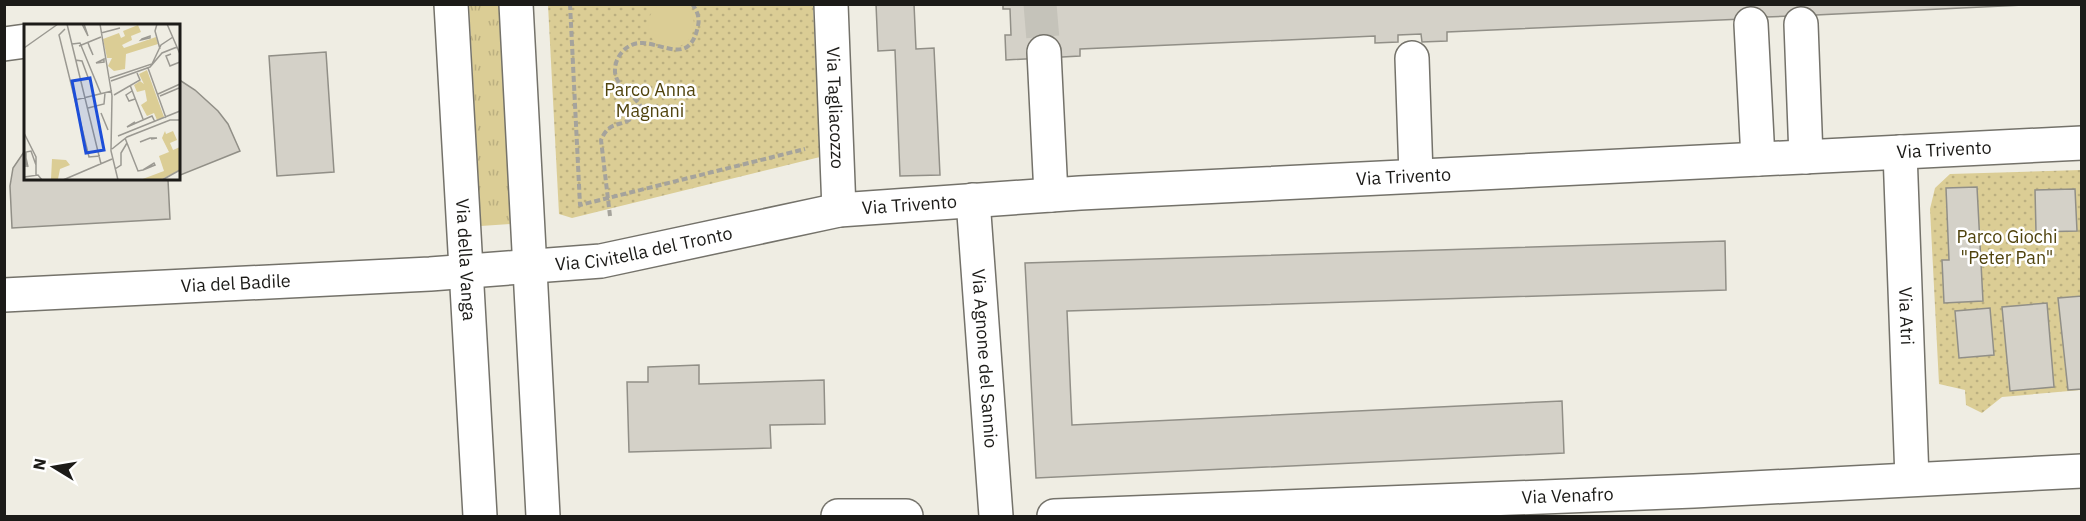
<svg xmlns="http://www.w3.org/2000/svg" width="2086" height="521" viewBox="0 0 2086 521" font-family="'IBM Plex Sans',sans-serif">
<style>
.grass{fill:url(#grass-tufts)}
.park{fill:url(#park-dots)}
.garden{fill:#dbcd95}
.building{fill:#d4d1c8;stroke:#918f87;stroke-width:1.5}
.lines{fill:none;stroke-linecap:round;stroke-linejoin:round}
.minor-tunnel{stroke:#c5c3ba;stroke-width:33;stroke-dasharray:33 16;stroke-linecap:butt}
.minor-casing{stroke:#74726a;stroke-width:36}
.path{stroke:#a5a39c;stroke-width:4;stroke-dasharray:6 3;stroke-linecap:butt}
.minor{stroke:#fff;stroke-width:33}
.labels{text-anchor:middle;stroke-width:5;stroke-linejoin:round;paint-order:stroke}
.park-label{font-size:18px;fill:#50430d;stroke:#fff}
.street-label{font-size:18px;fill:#1c1b18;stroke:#fff}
.inset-road{fill:none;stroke:#9b9992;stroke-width:1.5}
.view{fill:#1d4ed8;fill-opacity:0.15;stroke:#1d4ed8;stroke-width:3}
.inset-edge{fill:none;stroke:#1c1b18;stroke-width:3}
</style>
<defs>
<pattern id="grass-tufts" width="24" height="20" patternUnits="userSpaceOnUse" patternTransform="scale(1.5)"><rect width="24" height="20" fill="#dbcd95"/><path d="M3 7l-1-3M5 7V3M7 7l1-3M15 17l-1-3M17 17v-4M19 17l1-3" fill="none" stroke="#bbaf80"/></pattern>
<pattern id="park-dots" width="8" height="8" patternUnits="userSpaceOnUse" patternTransform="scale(1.5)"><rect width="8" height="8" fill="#dbcd95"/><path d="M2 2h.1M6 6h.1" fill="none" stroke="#bbaf80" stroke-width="1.8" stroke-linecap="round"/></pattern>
</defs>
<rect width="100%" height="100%" fill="#efede3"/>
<!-- grass -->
<polygon class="grass" points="469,5 499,5 511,224 481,226"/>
<!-- park -->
<g class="park">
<polygon points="548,5 813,5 820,157 572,218 559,214"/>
<polygon points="2081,170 2081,390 2002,397 1982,413 1966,405 1965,390 1939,384 1930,209 1935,188 1950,174"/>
</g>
<!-- garden -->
<circle class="garden" cx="671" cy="25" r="23"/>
<!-- building -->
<g class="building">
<polygon points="876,4 914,4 916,49 934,48 940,175 900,176 895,50 878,51"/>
<polygon points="1003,4 2044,4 1816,15 1816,23 1790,16 1766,17 1766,23 1743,19 1447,32 1447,41 1422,42 1421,34 1398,35 1398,42 1375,43 1375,36 1080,49 1080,56 1006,60 1005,35 1011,35 1010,9 1003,9"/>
<polygon points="326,52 334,172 277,176 269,56"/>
<polygon points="178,79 195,90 218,111 228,124 240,151 178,176"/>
<polygon points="26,149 26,178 172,178 168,180 170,219 12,228 10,186 13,168"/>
<polygon points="1977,187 1983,301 1944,303 1942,260 1949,260 1946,188"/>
<polygon points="2075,189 2077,231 2036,232 2035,190"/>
<polygon points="1725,241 1726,290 1067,311 1072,425 1562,401 1564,453 1036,478 1025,263"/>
<polygon points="2082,296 2082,389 2068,390 2058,298"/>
<polygon points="2047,303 2054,387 2010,391 2002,307"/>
<polygon points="1990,308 1994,355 1959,358 1955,311"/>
<polygon points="699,365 699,384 824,380 825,424 770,425 771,448 629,452 627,382 648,382 648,367"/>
</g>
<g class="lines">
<!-- minor-tunnel -->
<polyline class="minor-tunnel" points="1040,4 1044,52"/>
<!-- minor casing -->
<g class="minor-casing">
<g id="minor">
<path id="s1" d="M451,4L480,516"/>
<polyline points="516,4 543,516"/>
<path id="s2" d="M831,4L839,210"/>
<polyline points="1751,24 1758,159"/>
<polyline points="1801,24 1806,157"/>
<polyline points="4,44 26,41"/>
<polyline points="1044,52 1051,195"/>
<polyline points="1412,58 1416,175"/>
<path id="s3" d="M1900,152L1912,479"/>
<path id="s4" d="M973,200L996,516"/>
<path id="s5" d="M4,295L430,274L601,261L839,210L1080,193L2082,143"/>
<polyline points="838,516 906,516"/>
<path id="s6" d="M1054,516L1694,491L2082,471"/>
</g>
</g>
<!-- path -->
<g class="path">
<polyline points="570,4 580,205 805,149"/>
<path d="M610,216L601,140C612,114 628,134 640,105C634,96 624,91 618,81C608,65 624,41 643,43C667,45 690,64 698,26C700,18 697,10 692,4"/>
</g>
<!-- minor -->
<use href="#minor" class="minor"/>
</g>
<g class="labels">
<!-- park labels -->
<g class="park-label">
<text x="650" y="96">Parco Anna<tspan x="650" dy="21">Magnani</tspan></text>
<text x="2007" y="243">Parco Giochi<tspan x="2007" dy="21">"Peter Pan"</tspan></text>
</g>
<!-- street labels -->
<g class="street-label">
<text dy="6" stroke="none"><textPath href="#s2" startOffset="104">Via Tagliacozzo</textPath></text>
<text dy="6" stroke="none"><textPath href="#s5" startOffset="1948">Via Trivento</textPath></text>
<text dy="6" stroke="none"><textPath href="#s5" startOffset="1407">Via Trivento</textPath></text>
<text dy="6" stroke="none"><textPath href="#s5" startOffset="912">Via Trivento</textPath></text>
<text dy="6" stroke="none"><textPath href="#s5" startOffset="642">Via Civitella del Tronto</textPath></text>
<text dy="6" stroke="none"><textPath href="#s1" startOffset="256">Via della Vanga</textPath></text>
<text dy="6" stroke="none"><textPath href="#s5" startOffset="232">Via del Badile</textPath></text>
<text dy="6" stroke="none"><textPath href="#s3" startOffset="164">Via Atri</textPath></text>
<text dy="6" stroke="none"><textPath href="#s4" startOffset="159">Via Agnone del Sannio</textPath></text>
<text dy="6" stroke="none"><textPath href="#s6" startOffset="514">Via Venafro</textPath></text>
</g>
</g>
<!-- overview -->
<g transform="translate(24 24)">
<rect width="156" height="156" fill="#efede3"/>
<path d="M114,1L117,8L107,12L108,16L98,21L100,24L132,13L134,20L102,30L101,45L90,47L84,42L88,34H83L79,15L95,9L97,14L101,12L99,7ZM123,46L140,93L133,96L130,89L123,92L117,81L123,77L121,66L113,68L110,61L116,57L120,60L115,50ZM141,107L142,110L149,107L153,116L146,119L149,126L156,123V146L136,156H116L140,147L135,132L145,128L138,114ZM28,135L42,136L46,141L36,145L34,155H27Z" fill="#dbcd95"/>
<path class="inset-road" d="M43,0L77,140M58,0L64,12L60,0M76,0L88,72L87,127L94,156M133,0L131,7L136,25M143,0L156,30M41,5L35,11L65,133L76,132M77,9L96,4M126,12V14L117,16L118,15ZM64,19L69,31L65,22M48,20L56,19L77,70M55,22L77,13M0,24L34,0M147,30L142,32L146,42L156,38M80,35V38L72,39ZM51,36L58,37L65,56M124,44L142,94M86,54L128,40L137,21L149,13M87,57L126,43L138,29L153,23M106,61L119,95M108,67L102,71L105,77L111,75M134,70L156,60M90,71L116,56L113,49M136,72L155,64M51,76L88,67M64,84L80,80L81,69M77,89L84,106M111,98L103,103L128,92L131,98M0,109L12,133V151M94,112L156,87M101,114L114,147L119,146L131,141L130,139L119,146M116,118L126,114H133L127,115M88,125L103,113L146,96H156M2,134V128L7,127L12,141M2,143V134L4,143M91,145L97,141V129L103,119M0,153L14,151L18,156M39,156L88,135M138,156L156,146"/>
<path class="view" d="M66,54L80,126L62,129L48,57Z"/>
<rect width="156" height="156" class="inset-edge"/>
</g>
<!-- border -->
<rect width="2086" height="521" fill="none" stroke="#1c1b18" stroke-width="12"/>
<!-- north arrow -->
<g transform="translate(54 467) rotate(281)" stroke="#ffffff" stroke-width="4.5" paint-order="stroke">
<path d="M0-4.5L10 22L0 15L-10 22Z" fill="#1c1b18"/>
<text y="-9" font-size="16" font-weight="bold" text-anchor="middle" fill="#1c1b18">N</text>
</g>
</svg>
